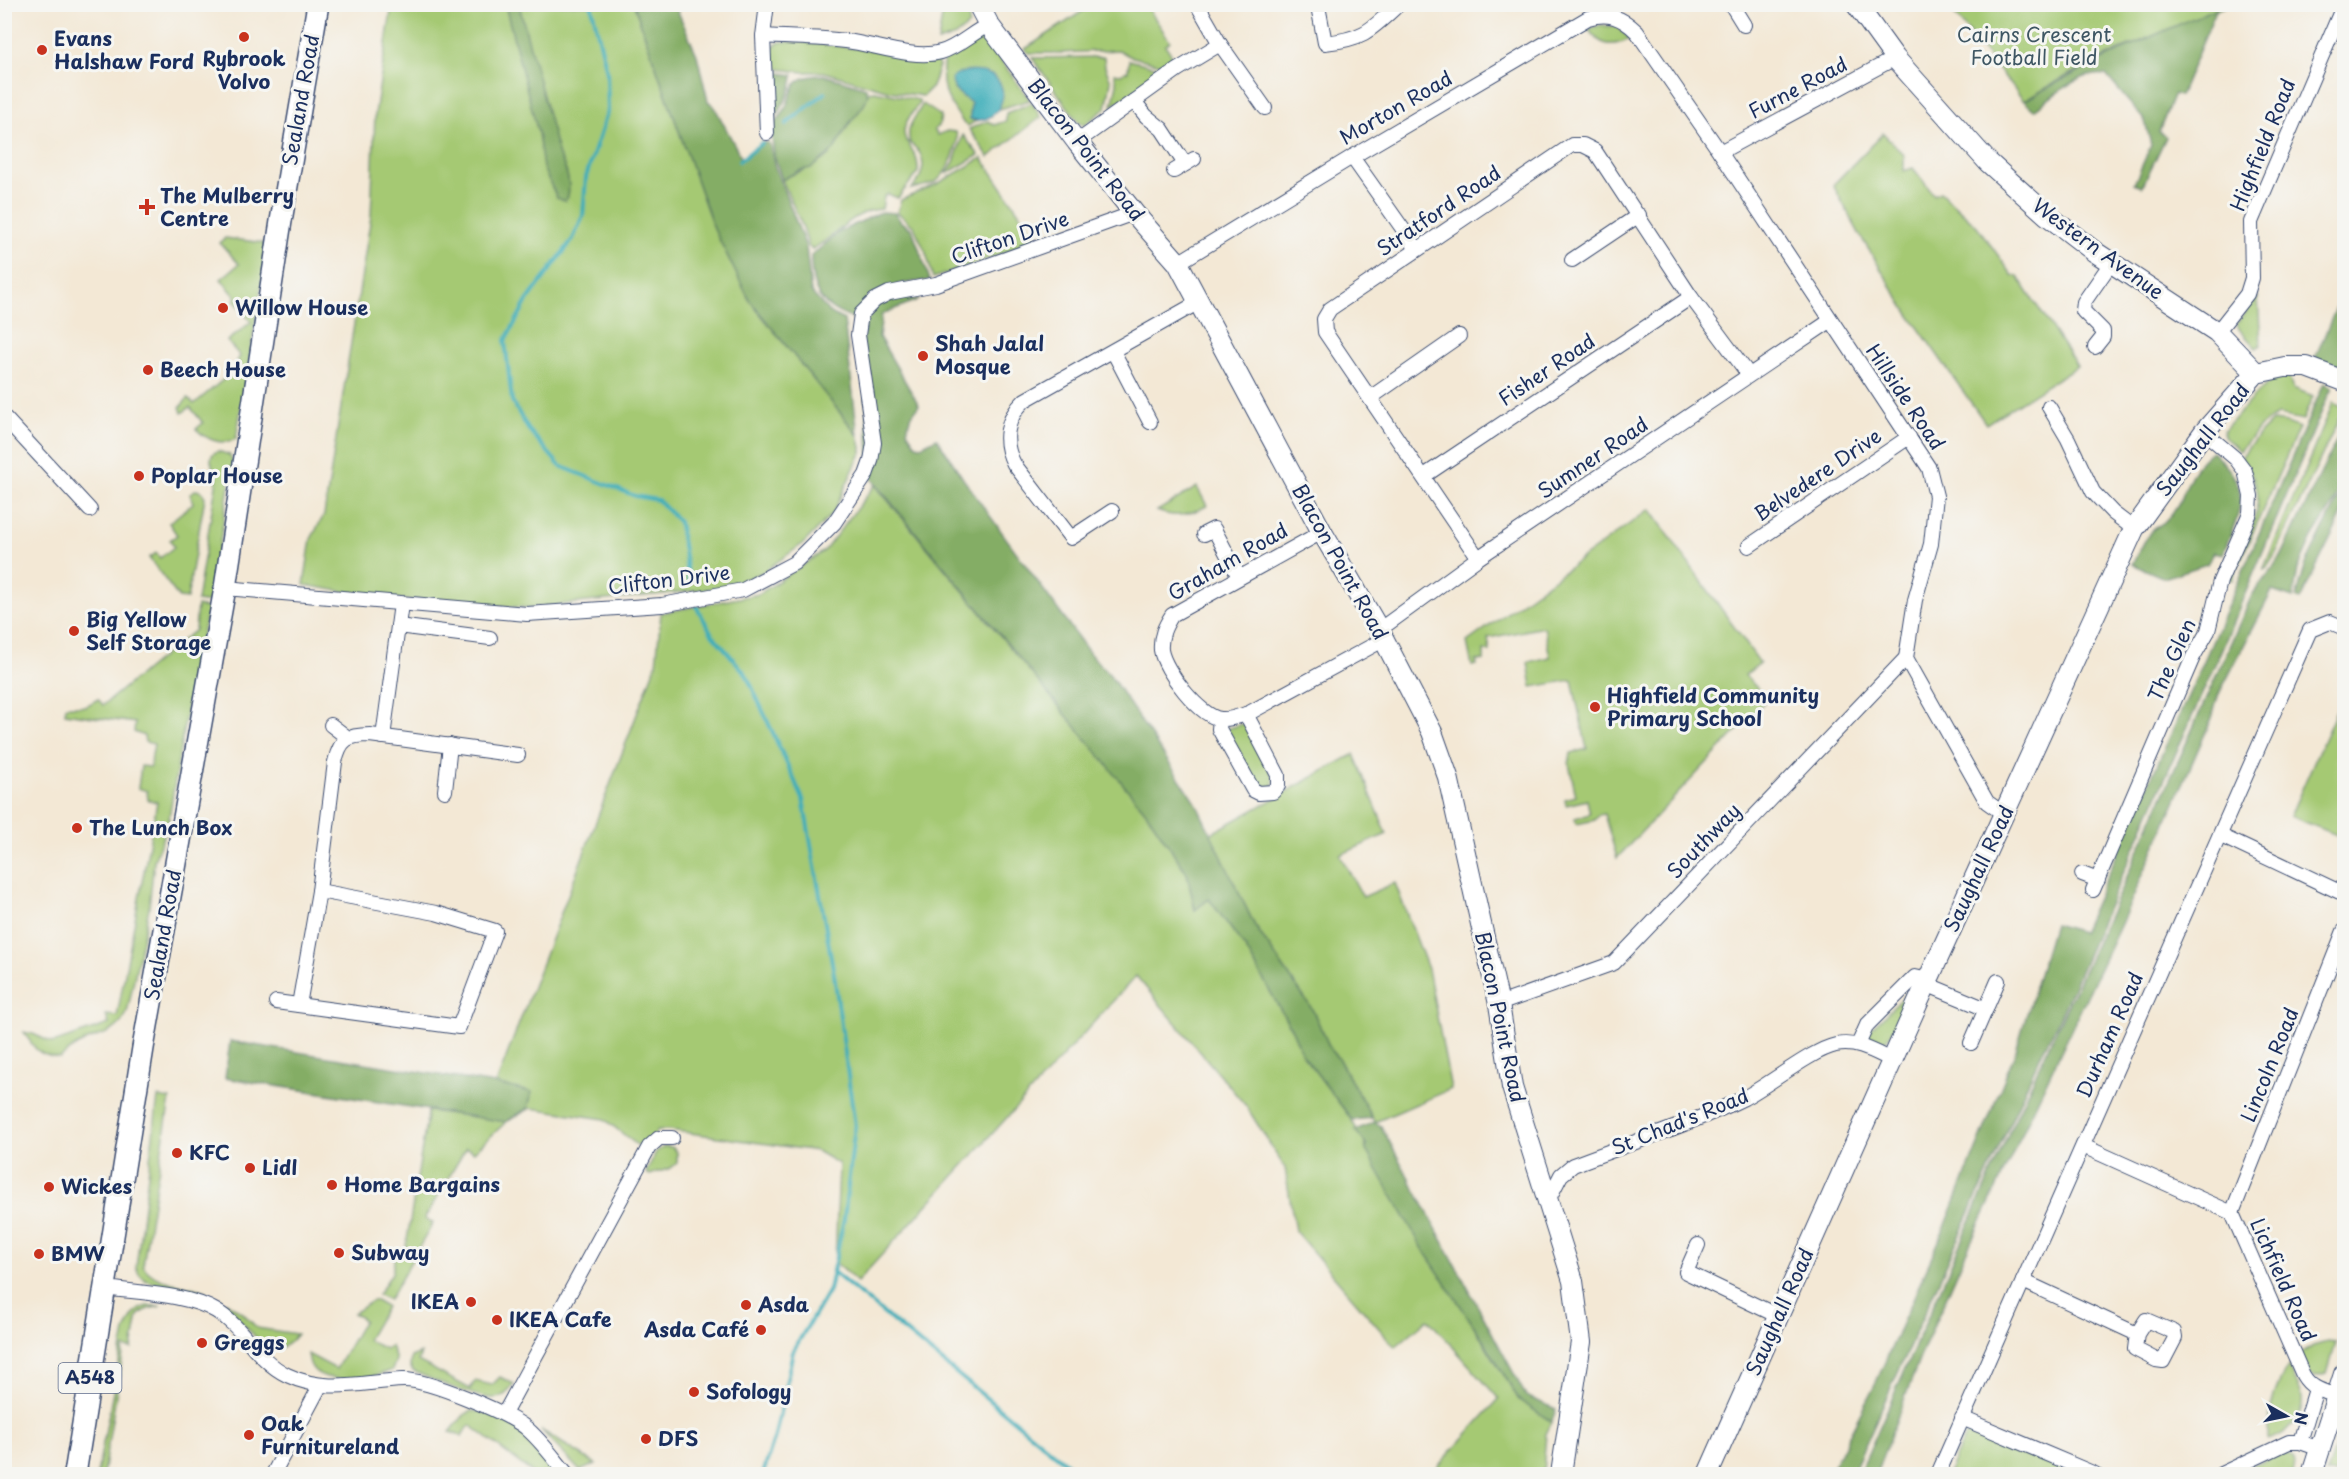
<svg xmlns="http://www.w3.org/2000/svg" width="2349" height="1479" viewBox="0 0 2349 1479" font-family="'Playpen Sans',sans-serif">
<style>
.green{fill:#a5c973;stroke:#607c68;stroke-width:1.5}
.forest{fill:#84ad65;stroke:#506e62;stroke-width:1.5}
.water{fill:#3dadb9;stroke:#2c6e8c;stroke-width:1.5}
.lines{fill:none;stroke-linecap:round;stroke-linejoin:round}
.stream{stroke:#3dadb9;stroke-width:4}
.street-casing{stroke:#3b4b70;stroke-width:16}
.secondary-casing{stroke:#3b4b70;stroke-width:22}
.primary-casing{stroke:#3b4b70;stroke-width:24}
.street{stroke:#fff;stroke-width:14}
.secondary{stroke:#fff;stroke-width:20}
.primary{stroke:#fff;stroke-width:21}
.poi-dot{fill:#c8321e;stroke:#f6f6f2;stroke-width:2}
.labels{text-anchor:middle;stroke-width:6;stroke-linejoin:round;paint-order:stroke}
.shield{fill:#f6f6f2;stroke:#5d6b8a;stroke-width:1.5}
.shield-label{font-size:18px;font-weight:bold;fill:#1b2f5e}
.park-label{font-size:20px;fill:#3e5663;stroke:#f6f6f2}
.poi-label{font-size:20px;font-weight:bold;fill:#1b2f5e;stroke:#f6f6f2;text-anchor:start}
.street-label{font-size:20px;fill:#1b2f5e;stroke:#f6f6f2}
</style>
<rect width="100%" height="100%" fill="#f6f6f2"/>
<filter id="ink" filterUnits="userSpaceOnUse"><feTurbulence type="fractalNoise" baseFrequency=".0167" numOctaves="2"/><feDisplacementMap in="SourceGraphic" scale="12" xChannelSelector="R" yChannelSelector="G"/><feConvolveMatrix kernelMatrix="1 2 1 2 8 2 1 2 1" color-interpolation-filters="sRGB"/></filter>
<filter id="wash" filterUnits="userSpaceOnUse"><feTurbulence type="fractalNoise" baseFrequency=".008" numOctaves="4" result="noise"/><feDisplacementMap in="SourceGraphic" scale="24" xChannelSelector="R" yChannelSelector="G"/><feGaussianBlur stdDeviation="1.35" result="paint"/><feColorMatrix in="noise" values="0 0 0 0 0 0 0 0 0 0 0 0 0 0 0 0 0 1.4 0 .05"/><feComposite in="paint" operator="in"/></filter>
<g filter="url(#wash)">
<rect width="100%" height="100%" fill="#f3e8d5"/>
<!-- green -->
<g class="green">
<polygon points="392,5 634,5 714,229 750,301 858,435 862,451 833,513 804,543 763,572 729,587 530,608 382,598 304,585 311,539 324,515 371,216 375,114"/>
<polygon points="951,5 959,5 969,17 969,25 955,36 938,42 943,10"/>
<polygon points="1092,5 1146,5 1170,41 1165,45 1174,58 1179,61 1168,66 1129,56 1119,50 1061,53 1028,53 1025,49"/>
<polygon points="1947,5 2228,5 2115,52 2070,74 2024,101"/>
<path d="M1601,25L1617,27L1630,39C1611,48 1600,46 1588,29Z"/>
<path d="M976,37L988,43L1030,100L999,109L1003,96L955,90L971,103L970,119L976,121L968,126L964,124C946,96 939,91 944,56Z"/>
<polygon points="793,41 934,57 939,66 932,87 923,96 889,91 824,72 805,72 768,68 768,49 780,42"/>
<polygon points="1104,57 1105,67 1111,81 1106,108 1084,125 1079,123 1032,58"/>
<polygon points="1129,60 1165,69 1112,106 1117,84 1114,73 1120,74 1128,71"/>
<path d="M875,91L919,100V104C885,144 920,140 918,172L898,198L888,194L884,197L882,209C850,211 836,238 812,249L808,246L804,230L782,180C800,170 821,166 834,149C840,141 844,132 849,124C856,113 867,106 867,92Z"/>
<polygon points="1032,103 1041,117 989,157 969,129 988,121 994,125 1006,121 1006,113"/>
<path d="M923,104L941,116L939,126L934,130L938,135L947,131L956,132C961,144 948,171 938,180C932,185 919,187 911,189C926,174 928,156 910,143C905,127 915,118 923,104Z"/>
<polygon points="1883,133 1904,155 1904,171 1913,168 1934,195 1940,192 1977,226 2013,276 2018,277 2077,366 1986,424 1908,313 1861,237 1833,185"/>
<polygon points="963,135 979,155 946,174 954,162"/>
<polygon points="982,158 1035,236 1036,242 933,278 926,253 914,227 897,212 901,200 939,183"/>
<path d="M225,238L264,243V246H268L236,439C222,446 207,440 196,429L203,423L190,407L182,413L180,407L188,398L194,404L231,373L240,356L227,341L251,322L234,300L236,297L221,279L239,264L220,243Z"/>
<polygon points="2258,297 2261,345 2256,348 2239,329 2237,323"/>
<polygon points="2288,376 2293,388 2313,396 2303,420 2278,415 2263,423 2240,451 2224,437 2224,430 2255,395 2273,379"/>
<polygon points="2333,403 2344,408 2344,412 2339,419 2275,555 2268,566 2263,570"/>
<path d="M2272,421L2287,423L2299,428L2232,580L2228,579C2239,556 2262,516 2257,490C2255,478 2247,467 2241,457L2260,433Z"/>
<path d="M218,451L230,455L233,462L210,603L197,601L217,479C215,469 204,456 218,451Z"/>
<path d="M875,485L1147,812L1187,873L1195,910L1209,899L1246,949L1292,1030L1303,1055L1352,1120C1356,1131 1366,1139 1366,1150L1519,1400L1552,1422L1546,1434L1543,1474H1431L1499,1399L1428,1319L1395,1347L1295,1231L1285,1168L1246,1106L1136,976L857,1282L835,1262L839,1164L817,1151L669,1130H658L645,1146L637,1145L604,1119L531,1108L506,1122L474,1152L466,1148L425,1218L433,1223L389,1300L378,1295L392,1273L396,1251L405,1252L428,1111L483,1118L656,664L661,613L759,594L824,551Z"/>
<path d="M1197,487L1207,506C1187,515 1178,519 1157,511Z"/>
<polygon points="195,490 201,491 205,497 187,599 179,598 149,558 156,553 160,558 174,547 170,540 177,535 169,523 193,503 190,494"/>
<polygon points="1650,509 1760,663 1745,675 1767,699 1617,858 1604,814 1598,815 1595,820 1576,824 1575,818 1590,814 1587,800 1566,805 1565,799 1576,796 1569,764 1571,753 1587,749 1572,680 1532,687 1528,662 1550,657 1544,627 1488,638 1490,651 1484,651 1484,660 1476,661 1477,665 1472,666 1467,642"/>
<path d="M197,606L208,608L190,689L168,824L154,861L149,908L127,1013C116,1036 100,1033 80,1044C73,1047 67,1053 60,1058C39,1056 35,1050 24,1032L33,1034L53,1043L109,1024L106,1015L117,1016L157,802L148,800L147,791L138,788L141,766L150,767L154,744L145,742L144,736L134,732L135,723L65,713L66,706H86L98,699L103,705L195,630Z"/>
<polygon points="2344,694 2344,838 2290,816"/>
<polygon points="1246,723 1274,778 1273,786 1257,787 1226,729"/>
<polygon points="1354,754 1387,834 1340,855 1363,897 1395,883 1428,969 1451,1089 1375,1122 1338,1058 1332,1052 1312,1009 1255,926 1210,834"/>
<path d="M1913,988C1908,1000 1894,1039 1882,1041C1875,1043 1870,1038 1864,1035Z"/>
<path d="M158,1097L170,1099L143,1265C154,1285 186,1283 206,1292L203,1297L145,1280L139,1274L136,1267Z"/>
<polygon points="665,1146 672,1147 677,1152 677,1163 671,1168 650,1175 646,1173 656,1152"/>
<path d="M374,1300L386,1307L367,1340L385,1349L391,1346L396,1360L392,1370C375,1378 331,1385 315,1371C310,1367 309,1361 308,1354L336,1369L364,1320L353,1313Z"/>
<path d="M226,1302L243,1313L257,1328L297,1334C287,1347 277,1353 262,1344L234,1314L223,1306Z"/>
<path d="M147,1306H161L148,1309L138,1315L132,1349L124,1348L103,1474H97L125,1331C131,1319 134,1309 147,1306Z"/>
<polygon points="2327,1342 2336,1343 2327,1374 2314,1377 2308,1374 2300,1354 2313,1346"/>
<path d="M421,1353L418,1361L470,1389L475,1381L492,1385L500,1377L514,1384C509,1392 504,1397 495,1398C481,1400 428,1378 413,1371L410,1366L411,1357Z"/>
<path d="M2289,1366C2292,1375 2298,1384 2301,1393C2307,1416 2287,1435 2268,1440C2267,1416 2274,1386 2289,1366Z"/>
<path d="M471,1411C511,1411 537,1448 561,1474H534L470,1425L461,1436L450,1432L464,1415Z"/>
<polygon points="2344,1420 2344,1474 2326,1474"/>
<polygon points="541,1430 596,1464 580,1471"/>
<polygon points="1986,1433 2080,1474 1948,1474 1966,1435"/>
<path d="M2281,1453C2295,1455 2297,1463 2293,1474H2231Z"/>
</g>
<!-- forest -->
<g class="forest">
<path d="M505,5H519L559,156C566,167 574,190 565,201L557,198L543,168L538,133Z"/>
<polygon points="634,5 675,5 697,55 708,101 714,106 741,157 740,160 762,143 767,142 770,145 775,167 806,247 811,292 829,312 844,320 858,435 750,301 714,229"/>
<path d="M2217,8L2180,96L2174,94L2159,132L2166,137L2142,187L2134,184L2151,145L2145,121L2106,75C2080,70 2054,96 2034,110L2024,101C2086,65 2151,36 2217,8Z"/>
<path d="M772,72L793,75C793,88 782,110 773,119L769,74Z"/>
<path d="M824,75L866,88L868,95L864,105L849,124L833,151L811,168L798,171L782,180L774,156L771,128C774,122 779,119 783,113C796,87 789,76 824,75Z"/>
<path d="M881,212L895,213L901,222L912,229L930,280L899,284L854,319C819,307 811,291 811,256L839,232Z"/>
<polygon points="2344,289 2344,361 2341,370 2315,358"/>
<path d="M896,298L920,299L882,314L879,337L919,405L910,418L907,431L916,445L921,446L937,438L964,480L1090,654L1110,675L1196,803L1255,926L1312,1009L1332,1052L1338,1058L1372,1118L1352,1120L1303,1055L1292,1030L1246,949L1209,899L1195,910L1187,873L1146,812L870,477L863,341C865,318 871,301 896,298Z"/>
<polygon points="2324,383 2332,387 2224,644 2056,1026 2042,1052 1852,1474 1829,1474 1873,1389 1945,1227 2016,1050 2054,924 2082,932 2207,654"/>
<polygon points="2344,424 2344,472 2335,501 2312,538 2298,569 2293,598 2272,591 2218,696 2212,718 2121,924 1964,1257 1921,1355 1876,1474 1859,1474 2010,1130 2120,892 2252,595 2281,557"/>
<path d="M2212,451C2255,491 2241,506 2223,554L2214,552L2207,564L2164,578L2132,564C2139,553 2144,541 2151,531C2155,527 2162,525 2166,520C2187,500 2185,470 2212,451Z"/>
<polygon points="2344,487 2344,511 2300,600 2296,598 2306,564"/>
<polygon points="230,1041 495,1084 532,1092 528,1108 506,1122 225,1078"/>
<polygon points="1375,1122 1381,1126 1526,1396 1556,1409 1552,1422 1519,1400 1484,1341 1426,1254 1366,1150 1366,1144 1355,1130"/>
</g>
<!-- water -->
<path class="water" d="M967,71C973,72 981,71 986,73C1016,81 1002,128 970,119L971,103L955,90L951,79L957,74Z"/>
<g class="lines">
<!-- stream -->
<g class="stream">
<polyline points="591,4 607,72 608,110 586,177 583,216 573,239 527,301 505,341 512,401 528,429 560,466 635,496 658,500 679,522 689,580"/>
<polyline points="786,124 825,93"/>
<polyline points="739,161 762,143"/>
<polyline points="696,606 712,634 746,674 803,799 834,974 855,1126 844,1219 829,1290 793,1351 775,1436 763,1474"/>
<polyline points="833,1272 1079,1474"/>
</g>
</g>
</g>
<g filter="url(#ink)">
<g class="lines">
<!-- street casing -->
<g class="street-casing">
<g id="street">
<polyline points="767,4 763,36 767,133"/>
<polyline points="1197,4 1220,44 1265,108"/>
<polyline points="1731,4 1744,25"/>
<path d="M1318,6L1325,43C1364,39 1371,30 1399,4"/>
<path d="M763,36C790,38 818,37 846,41C873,44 914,60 941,52C959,47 972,32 989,25"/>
<polyline points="1134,101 1146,116 1162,129 1185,164"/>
<polyline points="1077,142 1177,70 1220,44"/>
<polyline points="1720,152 1895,58"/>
<polyline points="1352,157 1417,249"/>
<polyline points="1174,171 1194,159"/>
<polyline points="1572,260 1639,215"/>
<path d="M1178,263L1352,157L1588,18C1608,12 1622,17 1637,32L1720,152L1929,468L1936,496L1931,544L1915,600L1906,658L1987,802L2004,814"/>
<polyline points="2217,332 2247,294 2252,278 2251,222 2344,4"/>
<polyline points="2095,347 2103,337 2103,331 2083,311 2084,302 2111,263"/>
<polyline points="1113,351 1150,422"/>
<polyline points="1370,398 1459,336"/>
<polyline points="2049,407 2068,439 2093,492 2113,513 2134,529"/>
<polyline points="4,417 90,510"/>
<polyline points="1424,476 1691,297"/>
<path d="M1112,511L1071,538L1014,464C1002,441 1006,418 1025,400L1199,302"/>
<path d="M1322,532L1172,615C1165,626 1160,636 1161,650C1164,670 1200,717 1221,719C1231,720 1240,716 1249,713L1383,640"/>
<polyline points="1204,534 1214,529 1239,577"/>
<polyline points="1749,546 1909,437"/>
<polyline points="1478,558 1325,332 1324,319 1330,309 1572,145 1583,145 1595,151 1691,297 1749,375"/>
<polyline points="225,588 527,614 662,605 743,590 794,563 834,523 866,475 871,461 874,443 858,335 861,314 875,300 889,293 936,284 1134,213"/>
<polyline points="398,626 490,638"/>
<polyline points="1379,630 1478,558 1830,321"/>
<polyline points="1220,719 1219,729 1253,790 1259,793 1273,792 1278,786 1278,775 1246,714"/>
<polyline points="331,725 348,738"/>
<polyline points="383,737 401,604"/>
<polyline points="445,791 450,745"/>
<polyline points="2221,836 2344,894"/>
<polyline points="2082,874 2098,880"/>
<polyline points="2093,890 2193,657 2208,631 2220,581 2250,513 2251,496 2245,471 2236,459 2204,432"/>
<polyline points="1926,984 1986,1009"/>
<polyline points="276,1002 459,1027 495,931 436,913 319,891"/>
<polyline points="1499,1004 1614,963 1906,658"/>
<path d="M299,1005L319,891L335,762C340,739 348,735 370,735L518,755"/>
<polyline points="1971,1043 1998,981"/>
<polyline points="1858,1045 1867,1025 1915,977 1928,980"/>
<path d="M2083,1146L2232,1213L2303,1375C2311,1389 2323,1391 2337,1396"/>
<path d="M1547,1202L1561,1175L1573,1165C1630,1143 1689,1125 1744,1098C1769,1085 1812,1050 1836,1045C1857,1041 1873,1051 1892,1060"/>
<polyline points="2232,1213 2344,931"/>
<polyline points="1698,1245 1686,1272 1778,1316"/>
<polyline points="2023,1281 2137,1334 2135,1349 2156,1360 2163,1361 2175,1338 2174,1332 2146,1320 2137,1334"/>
<path d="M106,1288C139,1293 187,1294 216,1311C244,1327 256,1360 287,1375C327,1394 361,1382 403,1380C427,1379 505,1412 525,1427C541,1440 554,1459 567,1474"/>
<polyline points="504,1414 649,1147 659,1138 672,1138"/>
<polyline points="1962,1418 2095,1474"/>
<polyline points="2300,1442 2316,1389"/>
<polyline points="273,1474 320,1386"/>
<polyline points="1938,1474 2310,630 2330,622 2344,628"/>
<polyline points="2221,1474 2289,1442 2300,1442 2320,1449"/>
</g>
</g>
<!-- secondary casing -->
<g class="secondary-casing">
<g id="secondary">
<polyline points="978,4 989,25 1077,142 1134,213 1178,263 1322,532 1379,630 1432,732 1448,777 1499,1004 1512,1087 1573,1281 1581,1342 1561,1474"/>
<polyline points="1856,4 1895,58 1988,162 2047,215 2095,252 2217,332 2256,373"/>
<polyline points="1708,1474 1928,980 2134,529 2204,432 2256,373 2285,367 2307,367 2344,381"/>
<polyline points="2312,1474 2344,1374"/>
</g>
</g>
<!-- primary casing -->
<g class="primary-casing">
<polyline id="primary" points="75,1474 143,1048 225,588 281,221 318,4"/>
</g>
<!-- street -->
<use href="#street" class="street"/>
<!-- secondary -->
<use href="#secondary" class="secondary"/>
<!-- primary -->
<use href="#primary" class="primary"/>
</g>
</g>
<!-- markers -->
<g class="poi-dot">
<circle cx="244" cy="37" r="6"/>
<circle cx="42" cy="50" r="6"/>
<path d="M144 198h6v6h6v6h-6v6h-6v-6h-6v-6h6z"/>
<circle cx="223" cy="308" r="6"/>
<circle cx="923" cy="356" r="6"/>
<circle cx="148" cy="370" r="6"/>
<circle cx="139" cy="476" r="6"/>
<circle cx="74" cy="631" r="6"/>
<circle cx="1595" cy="707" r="6"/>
<circle cx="77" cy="828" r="6"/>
<circle cx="177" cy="1153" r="6"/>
<circle cx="250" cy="1168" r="6"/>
<circle cx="332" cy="1185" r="6"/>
<circle cx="49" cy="1187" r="6"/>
<circle cx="339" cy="1253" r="6"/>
<circle cx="39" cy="1254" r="6"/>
<circle cx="471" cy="1302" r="6"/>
<circle cx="746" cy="1305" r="6"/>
<circle cx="497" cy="1320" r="6"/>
<circle cx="761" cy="1330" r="6"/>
<circle cx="202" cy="1343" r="6"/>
<circle cx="694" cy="1392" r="6"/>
<circle cx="249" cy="1435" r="6"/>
<circle cx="646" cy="1439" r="6"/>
</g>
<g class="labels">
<!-- shield labels -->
<rect class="shield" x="58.5" y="1363" width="63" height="30" rx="4.5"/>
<g class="shield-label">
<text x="90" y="1384">A548</text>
</g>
<!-- park labels -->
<g class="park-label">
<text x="2034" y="42">Cairns Crescent<tspan x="2034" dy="23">Football Field</tspan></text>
</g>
<!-- poi labels -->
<g class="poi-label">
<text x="54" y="46">Evans<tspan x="54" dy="23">Halshaw Ford</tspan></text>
<text x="244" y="66" text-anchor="middle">Rybrook<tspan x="244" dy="23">Volvo</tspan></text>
<text x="160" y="203">The Mulberry<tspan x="160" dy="23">Centre</tspan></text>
<text x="235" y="315">Willow House</text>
<text x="935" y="351">Shah Jalal<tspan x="935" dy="23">Mosque</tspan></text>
<text x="160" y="377">Beech House</text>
<text x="151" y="483">Poplar House</text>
<text x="86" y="627">Big Yellow<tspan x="86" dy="23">Self Storage</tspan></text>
<text x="1607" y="703">Highfield Community<tspan x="1607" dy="23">Primary School</tspan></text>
<text x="89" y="835">The Lunch Box</text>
<text x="189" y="1160">KFC</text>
<text x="262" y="1175">Lidl</text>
<text x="344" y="1192">Home Bargains</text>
<text x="61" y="1194">Wickes</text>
<text x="351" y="1260">Subway</text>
<text x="51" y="1261">BMW</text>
<text x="459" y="1309" text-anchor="end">IKEA</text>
<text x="758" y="1312">Asda</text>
<text x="509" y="1327">IKEA Cafe</text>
<text x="749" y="1337" text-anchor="end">Asda Café</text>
<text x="214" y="1350">Greggs</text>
<text x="706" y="1399">Sofology</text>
<text x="261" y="1431">Oak<tspan x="261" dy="23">Furnitureland</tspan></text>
<text x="658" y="1446">DFS</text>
</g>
<!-- street labels -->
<g class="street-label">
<text transform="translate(1798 88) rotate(-28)" y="7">Furne Road</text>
<text transform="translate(301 100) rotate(-80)" y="7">Sealand Road</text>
<text transform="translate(1396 108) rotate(-30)" y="7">Morton Road</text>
<text transform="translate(2263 145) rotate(-68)" y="7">Highfield Road</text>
<text transform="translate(1086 150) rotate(52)" y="7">Blacon Point Road</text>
<text transform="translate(1439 211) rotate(-34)" y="7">Stratford Road</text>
<text transform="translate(1010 238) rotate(-19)" y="7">Clifton Drive</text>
<text transform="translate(2098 249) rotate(36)" y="7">Western Avenue</text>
<text transform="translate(1547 370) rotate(-34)" y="7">Fisher Road</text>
<text transform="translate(1905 397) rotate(56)" y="7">Hillside Road</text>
<text transform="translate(2203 440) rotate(-52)" y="7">Saughall Road</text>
<text transform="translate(1593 458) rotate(-34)" y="7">Sumner Road</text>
<text transform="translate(1818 475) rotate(-34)" y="7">Belvedere Drive</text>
<text transform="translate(1228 562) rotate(-30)" y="7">Graham Road</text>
<text transform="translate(1340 562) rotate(61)" y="7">Blacon Point Road</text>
<text transform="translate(669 580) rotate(-7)" y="7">Clifton Drive</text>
<text transform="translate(2172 660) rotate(-66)" y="7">The Glen</text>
<text transform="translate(1704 841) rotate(-46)" y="7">Southway</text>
<text transform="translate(1979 869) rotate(-65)" y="7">Saughall Road</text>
<text transform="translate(163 935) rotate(-80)" y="7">Sealand Road</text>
<text transform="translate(1500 1017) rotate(78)" y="7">Blacon Point Road</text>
<text transform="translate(2110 1035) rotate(-66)" y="7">Durham Road</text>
<text transform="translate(2270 1065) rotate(-68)" y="7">Lincoln Road</text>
<text transform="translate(1680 1122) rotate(-22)" y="7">St Chad's Road</text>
<text transform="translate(2283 1280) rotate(66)" y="7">Lichfield Road</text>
<text transform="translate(1780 1312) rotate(-66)" y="7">Saughall Road</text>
</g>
</g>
<!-- margin -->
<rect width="2349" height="1479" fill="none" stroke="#f6f6f2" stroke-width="24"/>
<!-- north arrow -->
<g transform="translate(2286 1416) rotate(99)" stroke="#f6f6f2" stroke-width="4.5" paint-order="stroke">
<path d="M0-4.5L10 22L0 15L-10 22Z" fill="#1b2f5e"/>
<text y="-9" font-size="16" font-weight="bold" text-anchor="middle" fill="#1b2f5e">N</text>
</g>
</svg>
